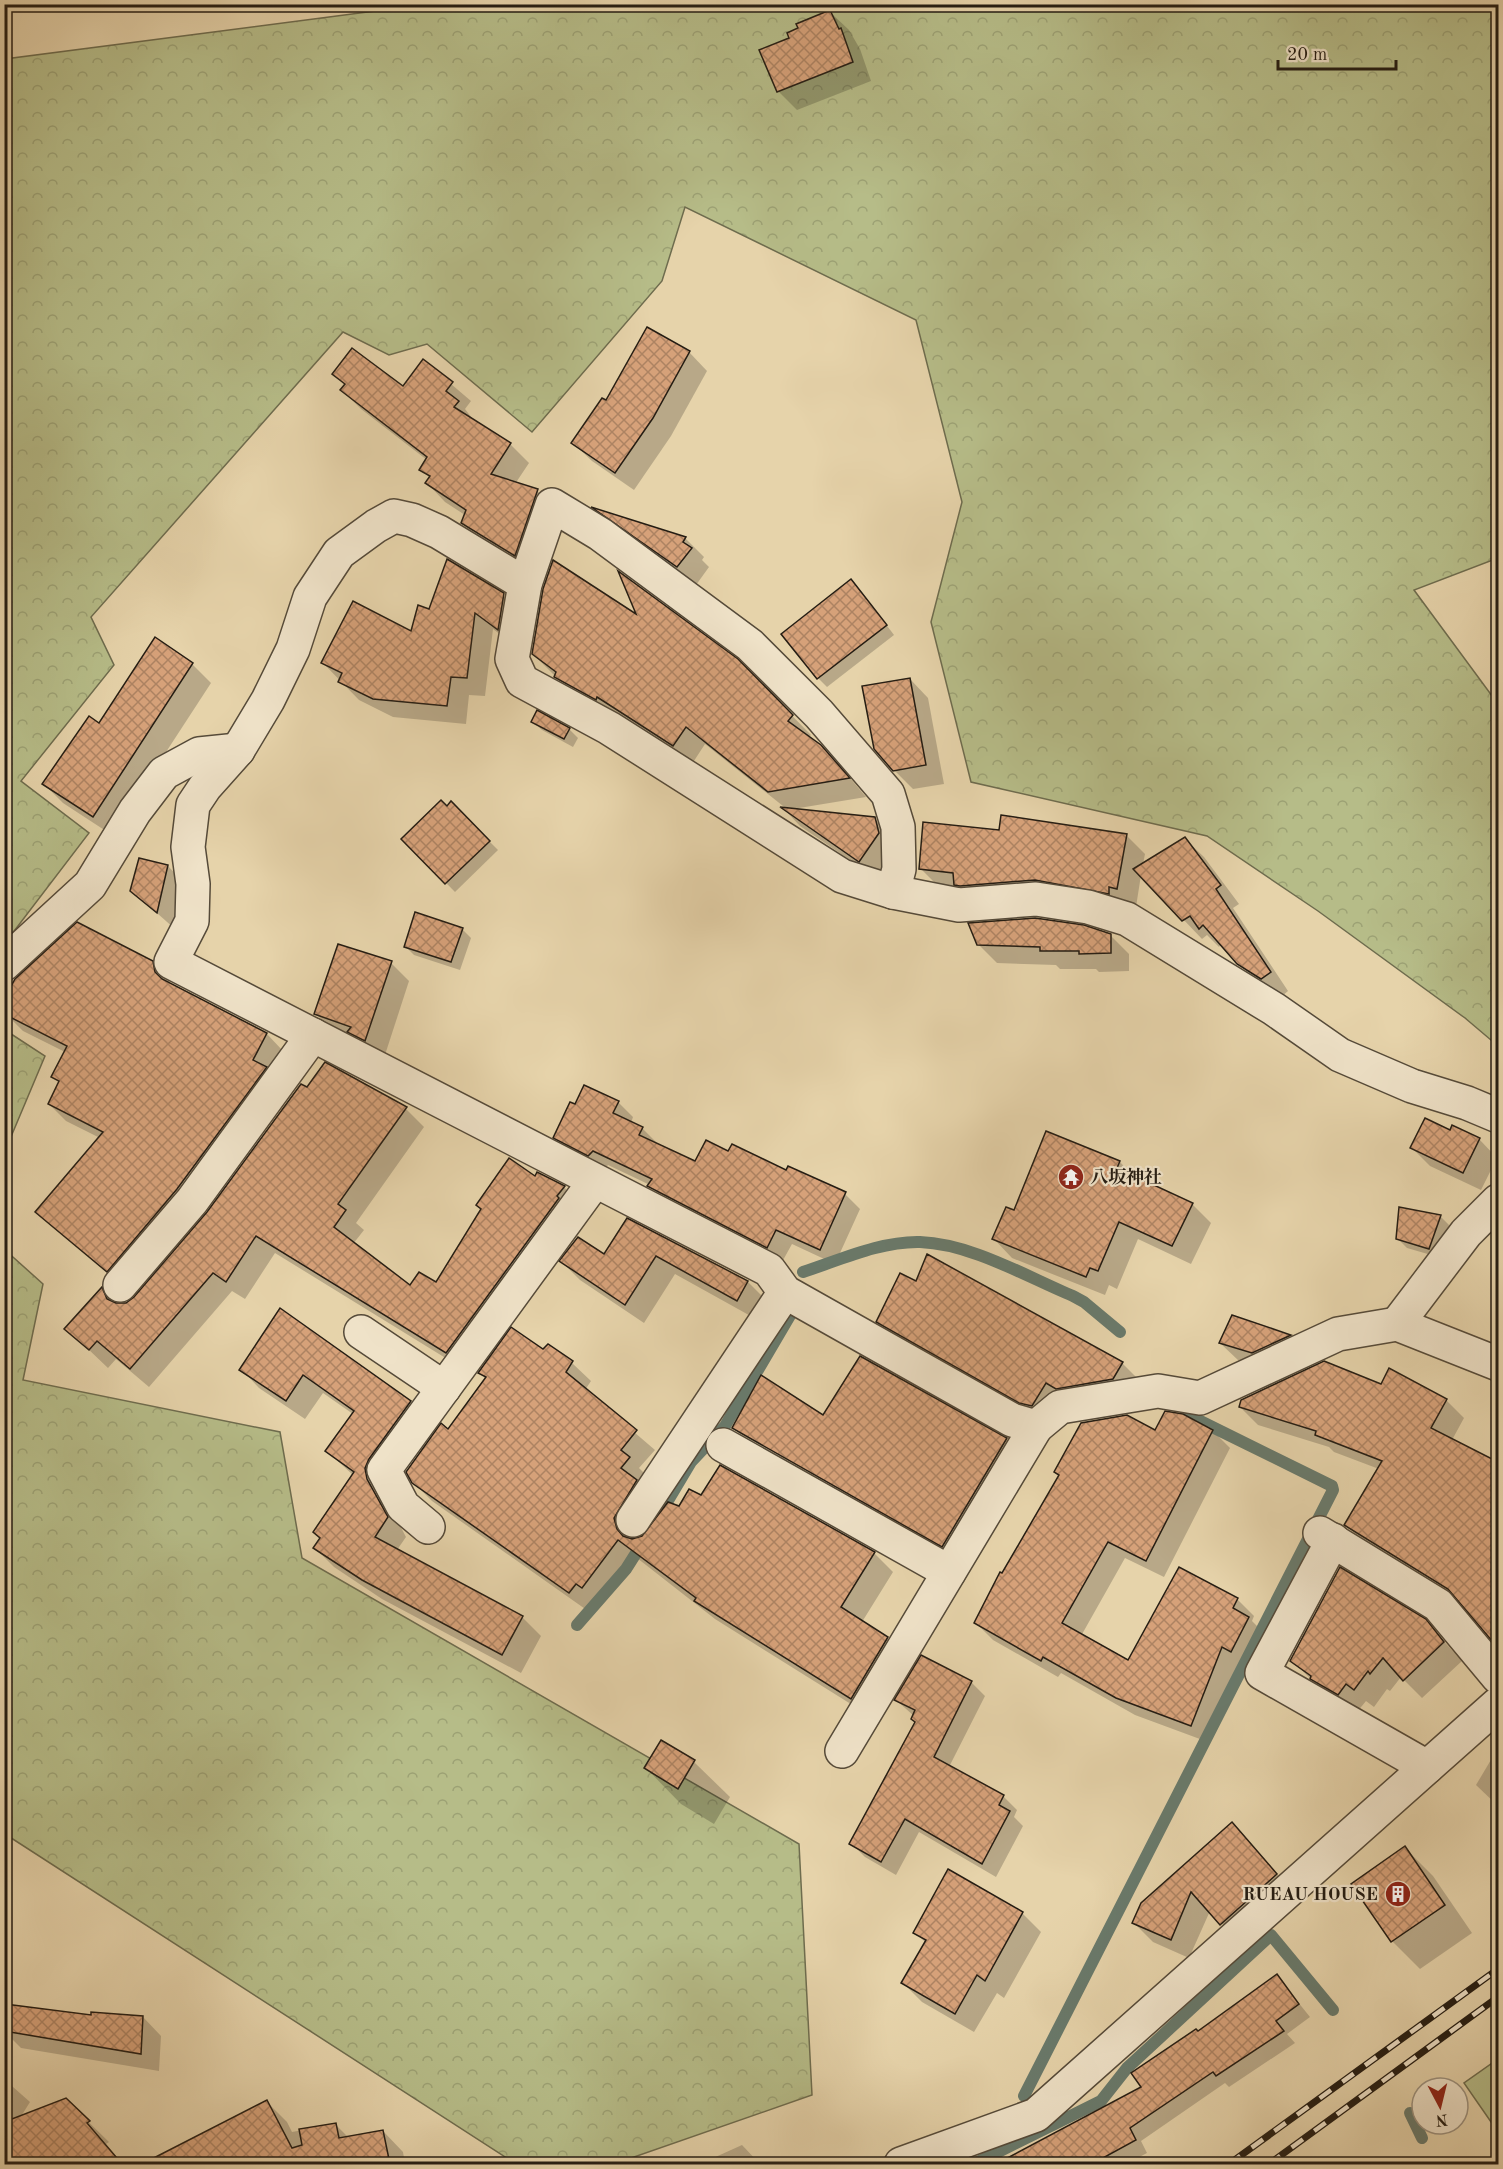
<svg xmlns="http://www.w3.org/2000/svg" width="1503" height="2169" viewBox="0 0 1503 2169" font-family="'Old Standard TT','Noto Serif JP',serif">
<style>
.forest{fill:url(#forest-crowns);stroke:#6e6c4e;stroke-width:1.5}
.pitch{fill:#b6bc88;stroke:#6e6c4e;stroke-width:1.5}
.shadow{fill:#0003}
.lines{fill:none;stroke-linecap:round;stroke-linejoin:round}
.stream{stroke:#697a6c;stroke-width:12}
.building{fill:url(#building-cross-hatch);stroke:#251d13;stroke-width:1.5}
.street-casing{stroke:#554a39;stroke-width:36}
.street{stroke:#efe2c8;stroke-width:33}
.rail-casing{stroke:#251d13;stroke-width:7}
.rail{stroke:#efe2c8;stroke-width:4.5;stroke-dasharray:14;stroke-linecap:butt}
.labels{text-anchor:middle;stroke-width:4.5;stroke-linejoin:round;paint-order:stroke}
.poi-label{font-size:18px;font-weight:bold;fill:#251d13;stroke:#efe2c8;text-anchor:start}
</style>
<defs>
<pattern id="forest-crowns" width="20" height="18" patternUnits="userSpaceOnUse" patternTransform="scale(1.5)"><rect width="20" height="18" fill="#b6bc88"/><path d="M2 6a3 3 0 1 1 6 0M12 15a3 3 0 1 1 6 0" fill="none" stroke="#9ca174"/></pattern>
<pattern id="building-cross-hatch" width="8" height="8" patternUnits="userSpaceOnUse" patternTransform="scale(1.5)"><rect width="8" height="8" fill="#d6a179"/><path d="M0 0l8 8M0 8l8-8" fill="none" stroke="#ad8362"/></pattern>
</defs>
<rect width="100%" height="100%" fill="#e6d3aa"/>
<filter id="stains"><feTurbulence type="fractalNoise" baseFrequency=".00333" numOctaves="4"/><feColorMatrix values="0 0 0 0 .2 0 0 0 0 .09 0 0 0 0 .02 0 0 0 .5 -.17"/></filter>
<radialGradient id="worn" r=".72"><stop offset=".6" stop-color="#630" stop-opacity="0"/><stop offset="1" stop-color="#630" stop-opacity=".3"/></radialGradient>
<!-- forest -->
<g class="forest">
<polygon points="429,4 1498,5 1498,558 1414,590 1498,704 1498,1046 1465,1018 1318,911 1207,836 971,782 931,622 962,502 916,320 685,207 662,281 532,432 427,344 389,355 343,332 91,617 114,665 21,781 89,833 5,943 5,59"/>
<polygon points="5,1030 45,1056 5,1151"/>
<polygon points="4,1249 43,1284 23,1380 280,1432 302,1558 799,1844 812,2095 614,2164 516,2164 5,1834"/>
</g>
<!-- pitch -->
<polygon class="pitch" points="1498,2059 1498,2132 1464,2083"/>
<!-- shadow -->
<g class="shadow">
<polygon points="830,12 849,30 860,49 871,81 797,110 778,91 791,39 800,29"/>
<polygon points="689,352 707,371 671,436 634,490 592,461 573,443 607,402"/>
<polygon points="424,361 471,401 465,409 475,422 510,444 529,463 515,484 537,491 556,509 534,573 481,542 462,523 465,515 445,502 427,483 430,478 421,469 427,460 361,409 342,390 345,386 334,374 403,388"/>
<polygon points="597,510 686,539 704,557 702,560 709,567 696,585 612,525"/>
<polygon points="860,590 894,635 827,687 818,678"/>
<polygon points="503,595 522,614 517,647 493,629 485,696 469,695 466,724 393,717 359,700 323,663 412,633 430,612"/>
<polygon points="639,618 737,660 811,735 808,738 840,766 866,797 793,809 875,819 894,838 897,853 878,879 800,826 784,809 788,810 705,744 692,764 574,695 533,654"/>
<polygon points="155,639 192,664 211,683 112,835 63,803 44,784 99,725"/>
<polygon points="910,679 928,698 944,784 913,789 894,770"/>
<polygon points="532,721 569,729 578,738 573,747 542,730"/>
<polygon points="451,803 498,850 455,892 403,839"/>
<polygon points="1000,832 1126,835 1145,854 1143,864 1185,839 1204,857 1239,904 1233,908 1288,991 1281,997 1257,983 1221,944 1219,947 1207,935 1202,939 1141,875 1136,907 939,887 920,868"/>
<polygon points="168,866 186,885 175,929 132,891"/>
<polygon points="462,929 471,938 460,970 414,955 405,946"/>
<polygon points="1110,935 1129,954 1129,971 1099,972 1096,969 1060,969 1056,965 997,963 978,944"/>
<polygon points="152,962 169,979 170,984 267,1034 283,1051 124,1287 37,1212 100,1138 66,1121 49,1104 60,1083 53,1077 65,1052 23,1031 6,1014"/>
<polygon points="391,963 409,981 384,1058 335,1033 316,1014"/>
<polygon points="308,1089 406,1109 424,1127 356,1223 364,1230 353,1244 411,1287 436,1284 564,1187 582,1206 465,1370 275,1253 245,1299 232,1291 149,1387 116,1359 108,1368 66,1328 102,1289 117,1305 126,1304 135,1298 208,1213"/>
<polygon points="618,1102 633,1117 631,1123 642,1128 657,1143 696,1163 729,1153 845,1194 860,1209 835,1264 792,1244 782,1262 665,1201 650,1185 608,1165 604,1170 570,1153 555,1137 576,1106"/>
<polygon points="1451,1132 1479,1139 1497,1158 1481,1190 1430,1166 1412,1148"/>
<polygon points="1047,1133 1120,1162 1135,1178 1192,1204 1211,1223 1191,1264 1138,1239 1117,1289 1109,1285 1105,1295 1012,1258 994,1239 1015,1212"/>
<polygon points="1440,1216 1449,1225 1438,1257 1407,1248 1398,1239"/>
<polygon points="628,1220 748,1282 766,1300 756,1319 675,1274 644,1323 580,1280 561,1261 605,1256"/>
<polygon points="280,1310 410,1403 428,1421 386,1499 406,1537 397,1550 522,1617 541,1636 521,1673 382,1599 334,1567 315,1548 354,1476 327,1451 353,1414 323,1393 305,1419 259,1388 241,1369"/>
<polygon points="1233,1316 1291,1336 1308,1354 1271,1371 1239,1361 1220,1343"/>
<polygon points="878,1322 1122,1363 1141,1382 1051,1424 897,1340"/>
<polygon points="548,1346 572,1363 591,1381 585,1390 655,1450 639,1468 647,1476 655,1500 633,1540 643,1538 680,1508 702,1497 720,1467 874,1553 893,1572 862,1622 887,1638 906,1657 870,1716 715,1619 637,1558 601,1606 595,1601 588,1611 432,1501 413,1482 486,1379 480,1373 544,1351"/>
<polygon points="860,1358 1007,1439 1025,1458 961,1564 752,1447 734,1428 823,1417"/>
<polygon points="1382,1386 1446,1400 1464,1418 1452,1440 1498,1464 1498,1646 1466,1606 1364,1543 1346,1525 1379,1469 1334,1452 1329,1447 1258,1425 1240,1407"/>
<polygon points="1213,1431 1230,1448 1164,1577 1125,1558 1081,1636 1128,1662 1237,1599 1254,1616 1252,1621 1266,1635 1249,1668 1239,1663 1208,1742 1135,1715 1061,1673 1058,1677 993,1640 976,1623 1060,1476 1055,1472 1156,1432"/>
<polygon points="1425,1621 1462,1661 1422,1698 1401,1677 1390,1691 1387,1689 1374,1707 1366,1701 1357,1712 1330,1697 1292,1661"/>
<polygon points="971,1682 985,1696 949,1767 1003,1796 1017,1810 1014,1817 1023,1826 996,1877 919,1832 896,1875 865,1857 851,1843 916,1723 914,1716 896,1700"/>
<polygon points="661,1742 694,1762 730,1797 714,1824 681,1804 646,1768"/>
<polygon points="1498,1748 1498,1806 1476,1785"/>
<polygon points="1232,1824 1295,1894 1239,1942 1210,1911 1189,1958 1153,1942 1134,1923"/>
<polygon points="1405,1848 1433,1876 1472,1933 1420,1969 1392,1941"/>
<polygon points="1022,1913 1041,1932 1004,1998 997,1993 974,2032 922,2002 903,1983 926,1943 915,1932"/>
<polygon points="1277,1976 1310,2017 1287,2034 1295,2043 1229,2087 1225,2083 1141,2141 1147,2153 1126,2164 1040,2164 1031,2148 1143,2088 1198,2033"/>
<polygon points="6,2005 93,2016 143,2017 161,2036 159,2071 21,2048 4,2031"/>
<polygon points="4,2079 30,2102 20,2118 66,2100 109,2142 106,2144 123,2164 4,2164"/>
<polygon points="266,2101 287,2122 292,2132 335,2124 349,2138 383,2131 403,2152 405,2164 145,2164"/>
<polygon points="742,2145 760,2164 700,2164"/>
</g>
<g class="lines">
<!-- stream -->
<g class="stream">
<path d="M803,1272C840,1260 881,1241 920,1242C972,1244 1025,1276 1073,1296L1084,1302L1120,1332"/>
<polyline points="657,1519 691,1462 725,1426 795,1307"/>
<polyline points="577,1625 626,1569 645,1539"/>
<polyline points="1024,2096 1333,1490 1332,1486 1188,1415"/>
<polyline points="1410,2113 1422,2138"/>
<polyline points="976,2163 1101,2101 1127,2068 1271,1935 1333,2010"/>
</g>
</g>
<!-- building -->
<g class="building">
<polygon points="830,10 839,29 841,28 853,62 777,92 759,50 789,38 787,33 798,28 796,24"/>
<polygon points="647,327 690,351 653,418 615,473 571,443 602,398 606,400"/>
<polygon points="352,348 403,386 423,359 453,382 446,391 459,401 454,407 511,443 491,474 538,489 515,556 461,523 466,510 425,483 430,476 419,470 427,457 340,390 345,384 332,374"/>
<polygon points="591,507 686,537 683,542 692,548 677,567"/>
<polygon points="447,559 504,593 498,630 475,613 467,678 451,677 447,706 373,699 338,682 342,673 321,663 353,601 411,631 418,605 429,609"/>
<polygon points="553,560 636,614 618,571 738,659 793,715 788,721 821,745 850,778 768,792 686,727 673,746 597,697 596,700 554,677 556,672 532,654 543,589"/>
<polygon points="851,579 887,625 817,679 781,634"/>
<polygon points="155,637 193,663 93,817 42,784 89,716 99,723"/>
<polygon points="910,678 926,765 893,771 874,749 862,686"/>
<polygon points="537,710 570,728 564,739 531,722"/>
<polygon points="441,800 447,806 451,801 490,841 445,884 401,839"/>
<polygon points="780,807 875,817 879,833 859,862"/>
<polygon points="1001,815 1127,834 1117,889 1109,887 1109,894 1035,880 960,886 954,885 953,873 919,869 923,822 999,830"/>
<polygon points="1185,837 1221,885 1216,889 1271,972 1261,979 1237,964 1203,925 1199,929 1190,916 1182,921 1133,869"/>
<polygon points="139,858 168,865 157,913 130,891"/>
<polygon points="415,912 463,928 451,962 404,947"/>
<polygon points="1035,918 1084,925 1111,934 1111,953 1079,954 1079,951 1040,951 1040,947 977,945 968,923"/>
<polygon points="77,922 153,961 155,972 162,979 267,1033 253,1060 267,1067 177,1189 107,1272 35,1212 103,1132 48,1104 59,1081 51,1077 67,1046 4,1014 4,999 15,979"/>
<polygon points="338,944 392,961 365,1041 347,1032 351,1027 314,1014"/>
<polygon points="325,1062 407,1107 338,1204 346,1210 334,1227 410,1285 419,1272 436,1282 481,1209 476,1205 509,1158 535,1176 537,1172 565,1186 557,1196 559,1198 446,1353 256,1236 226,1282 213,1273 130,1369 97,1341 89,1350 64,1329 102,1287 107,1299 116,1303 126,1303 134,1297 207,1212 301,1084 307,1087"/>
<polygon points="584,1085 619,1101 613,1113 643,1127 639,1135 695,1161 706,1140 728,1151 732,1144 786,1170 788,1166 846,1192 820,1250 776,1230 767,1248 647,1186 652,1179 593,1151 588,1156 553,1138 570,1102 575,1104"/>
<polygon points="1425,1118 1450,1130 1452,1125 1480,1138 1463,1173 1410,1148"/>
<polygon points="1046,1131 1120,1161 1117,1168 1193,1203 1172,1246 1119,1222 1098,1271 1090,1268 1086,1277 992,1239 1006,1207 1014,1210"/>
<polygon points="1399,1207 1441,1215 1429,1249 1396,1239"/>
<polygon points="627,1218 748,1281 737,1301 656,1256 625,1305 559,1261 578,1237 604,1254"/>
<polygon points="927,1254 1123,1362 1113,1379 1056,1389 1046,1383 1032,1406 1019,1403 876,1322 900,1273 916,1281"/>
<polygon points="280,1308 411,1401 369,1459 365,1468 367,1479 388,1517 375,1537 523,1616 502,1655 362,1580 313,1548 320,1538 313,1532 354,1472 325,1451 354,1411 303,1375 286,1401 239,1370"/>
<polygon points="1232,1315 1291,1335 1252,1353 1219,1343"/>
<polygon points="511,1327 543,1349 548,1344 573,1361 566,1372 637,1430 621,1450 630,1457 621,1468 637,1480 614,1518 617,1529 623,1536 632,1539 642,1536 668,1502 679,1506 689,1489 701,1495 720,1465 875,1552 841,1607 888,1637 851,1699 694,1601 696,1598 618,1540 582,1588 576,1584 569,1593 412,1483 406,1472 441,1423 448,1429 486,1377 478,1373"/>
<polygon points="860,1356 1007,1438 942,1547 732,1428 761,1375 823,1415"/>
<polygon points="1324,1361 1381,1384 1389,1368 1447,1399 1431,1428 1498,1462 1498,1648 1448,1589 1344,1525 1382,1461 1315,1435 1316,1431 1239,1407 1241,1400"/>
<polygon points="1165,1411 1183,1414 1213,1430 1146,1561 1108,1542 1062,1623 1128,1660 1179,1567 1238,1598 1233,1608 1249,1617 1231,1652 1222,1647 1191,1726 1116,1698 1043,1657 1041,1661 974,1623 1000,1572 1002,1573 1059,1475 1054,1472 1081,1423 1127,1415 1155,1430"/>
<polygon points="1340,1567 1426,1619 1444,1642 1403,1681 1383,1658 1370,1674 1368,1671 1354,1690 1346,1684 1338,1695 1310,1679 1311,1676 1290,1661"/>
<polygon points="921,1655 972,1681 934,1757 1004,1795 999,1805 1010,1811 982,1864 905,1819 881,1862 849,1844 915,1722 911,1719 915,1710 894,1700"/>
<polygon points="661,1740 695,1760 678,1789 644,1768"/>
<polygon points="1232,1822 1277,1874 1220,1925 1191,1892 1171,1940 1132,1923 1141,1903"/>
<polygon points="1405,1846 1445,1905 1391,1942 1351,1884"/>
<polygon points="948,1869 1023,1912 985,1981 977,1975 955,2014 901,1983 926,1940 913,1933"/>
<polygon points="1277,1974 1299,2004 1276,2021 1284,2031 1216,2076 1213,2072 1130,2128 1136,2140 1092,2164 996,2164 1141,2087 1131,2073 1196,2029 1198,2031"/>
<polygon points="5,2004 91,2015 91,2012 143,2016 141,2054 4,2031"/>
<polygon points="66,2098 90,2121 87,2123 122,2164 4,2164 4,2122"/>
<polygon points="267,2100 292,2148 302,2145 299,2129 336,2123 339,2138 383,2130 390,2164 284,2164 283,2159 272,2164 142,2164"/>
</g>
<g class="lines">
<!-- street casing -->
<g class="street-casing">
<g id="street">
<polyline points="525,584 552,505 600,534 750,645 819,714 888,794 898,827 899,869 893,892"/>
<polyline points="4,964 90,885 135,811 164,773 199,754 238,750"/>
<polyline points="1498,1116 1467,1103 1412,1086 1340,1055 1274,1009 1127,919 1088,907 1036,899 959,905 893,892 842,876 609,728 522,681 512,659 525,584 439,532 412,520 394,516 376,526 339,553 310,597 293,649 268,700 238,750 205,787 193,805 188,847 193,884 192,921 171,962 769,1270 785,1292 1012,1420 1036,1427 1060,1407 1158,1391 1200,1398 1338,1334 1397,1324 1498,1364"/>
<polyline points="120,1285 192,1201 313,1035"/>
<polyline points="1397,1324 1466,1233 1498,1201"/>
<polyline points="361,1332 444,1388"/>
<polyline points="723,1445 949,1572"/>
<polyline points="633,1520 785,1292"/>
<polyline points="428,1527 403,1506 384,1470 595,1181"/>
<polyline points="1320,1533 1438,1605 1498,1677"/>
<polyline points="1333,1540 1262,1673 1427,1767"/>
<polyline points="842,1751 1036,1427"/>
<polyline points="901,2164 1036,2115 1498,1704"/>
</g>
</g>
<!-- street -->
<use href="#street" class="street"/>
<!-- rail casing -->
<g class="rail-casing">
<g id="rail">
<polyline points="1229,2164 1498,1969"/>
<polyline points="1269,2164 1498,1997"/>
</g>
</g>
<!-- rail -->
<use href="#rail" class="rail"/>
</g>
<!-- icons -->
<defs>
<g id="temple-disc" transform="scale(1.35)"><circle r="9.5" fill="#8f2418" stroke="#efe2c8"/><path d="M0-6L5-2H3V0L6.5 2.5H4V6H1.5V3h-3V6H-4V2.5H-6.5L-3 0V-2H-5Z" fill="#fff"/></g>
<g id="building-disc" transform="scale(1.35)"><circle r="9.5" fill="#8f2418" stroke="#efe2c8"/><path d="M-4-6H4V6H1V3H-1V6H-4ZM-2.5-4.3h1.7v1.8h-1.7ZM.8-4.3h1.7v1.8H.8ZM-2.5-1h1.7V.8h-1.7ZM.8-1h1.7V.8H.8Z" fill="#fff"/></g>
</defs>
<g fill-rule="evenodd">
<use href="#temple-disc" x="1071" y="1177"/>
<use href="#building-disc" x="1398" y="1894"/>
</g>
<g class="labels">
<!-- poi labels -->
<g class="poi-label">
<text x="1090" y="1183">八坂神社</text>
<text x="1378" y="1900" text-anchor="end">RUEAU HOUSE</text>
</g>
</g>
<!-- margin -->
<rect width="1503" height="2169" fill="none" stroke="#e6d3aa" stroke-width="24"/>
<rect x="6" y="6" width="1491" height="2157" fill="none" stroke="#251d13" stroke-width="3"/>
<rect x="12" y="12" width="1479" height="2145" fill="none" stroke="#251d13" stroke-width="1.5"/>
<!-- north arrow -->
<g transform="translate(1440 2106) rotate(173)"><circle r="28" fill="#efe2c8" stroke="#9e9380" stroke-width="1.5"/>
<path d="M0-4.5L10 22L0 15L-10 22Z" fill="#8f2418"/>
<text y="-9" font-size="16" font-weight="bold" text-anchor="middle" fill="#251d13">N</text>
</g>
<!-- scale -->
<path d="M1278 60v9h118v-9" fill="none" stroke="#251d13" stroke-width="3"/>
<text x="1287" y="60" font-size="18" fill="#251d13" stroke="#efe2c8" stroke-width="4.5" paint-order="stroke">20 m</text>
<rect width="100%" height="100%" filter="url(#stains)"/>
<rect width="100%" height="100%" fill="url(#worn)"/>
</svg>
